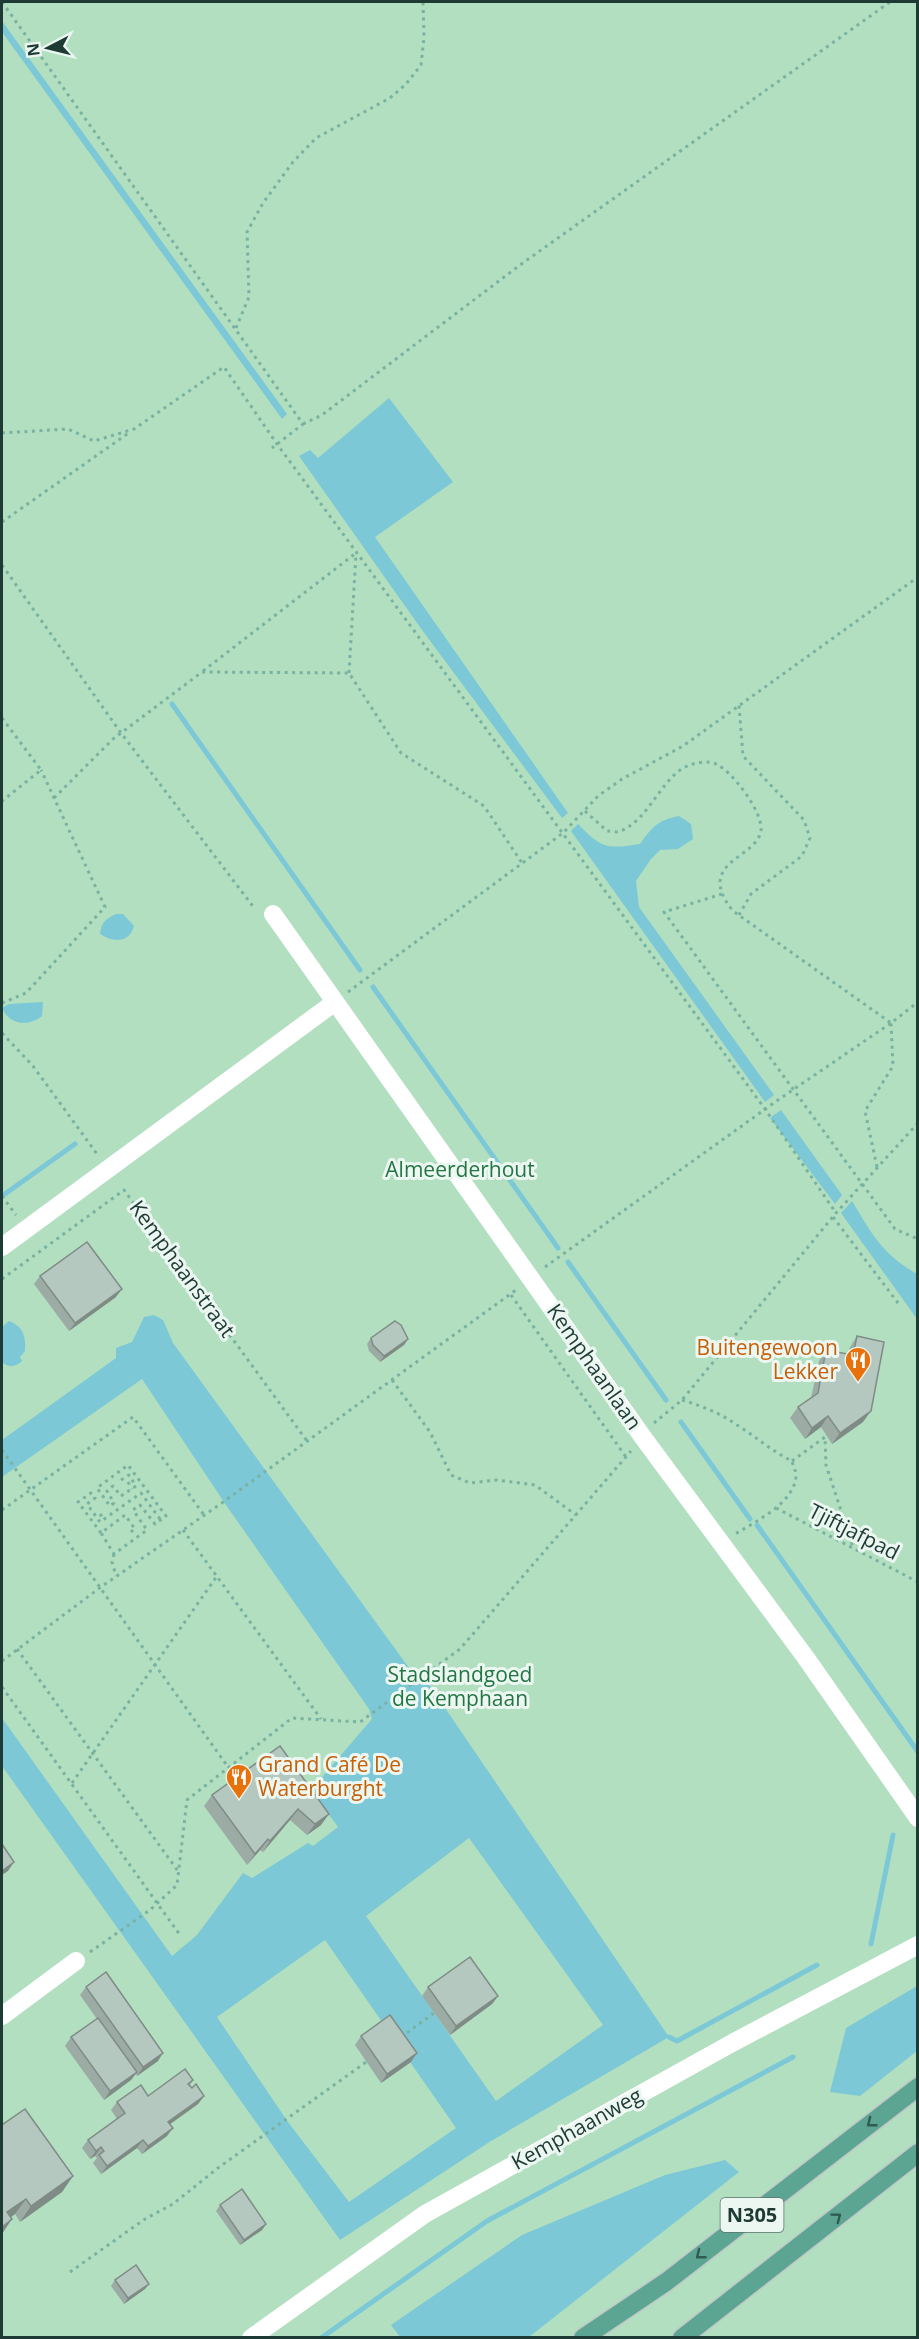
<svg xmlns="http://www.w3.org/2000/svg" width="919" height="2339" viewBox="0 0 919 2339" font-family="'Open Sans',sans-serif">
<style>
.green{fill:#b2dfbf}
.water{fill:#7dc8d7;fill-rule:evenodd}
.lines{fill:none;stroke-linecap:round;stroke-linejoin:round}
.stream{stroke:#7dc8d7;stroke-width:5}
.major-casing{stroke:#c0c8c6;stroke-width:21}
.path{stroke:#79b2a1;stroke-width:3;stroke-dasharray:3 4.5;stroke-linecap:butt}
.minor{stroke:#fff;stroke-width:18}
.major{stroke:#5ca593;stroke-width:18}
.wall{fill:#9caca5}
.shaded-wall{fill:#7f8c86}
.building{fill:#b5c8c0;stroke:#7f8c86;stroke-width:1.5}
.oneway{stroke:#305b50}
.labels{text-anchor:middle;stroke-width:6;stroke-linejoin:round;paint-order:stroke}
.shield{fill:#edf7f2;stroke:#5b736d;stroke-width:1.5}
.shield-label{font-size:20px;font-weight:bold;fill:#1d3b34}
.park-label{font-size:21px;fill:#237644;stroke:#edf7f2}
.street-label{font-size:21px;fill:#1d3b34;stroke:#edf7f2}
.food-label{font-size:21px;fill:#c56008;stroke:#edf7f2;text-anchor:end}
</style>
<rect width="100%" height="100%" fill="#dcebe4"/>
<!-- green -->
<rect class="green" x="2" y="2" width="915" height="2335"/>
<!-- water -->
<g class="water">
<polygon points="2,21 287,414 282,419 2,32"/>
<polygon points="389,398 453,482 375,537 568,813 562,818 422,630 299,456 310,450 318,458"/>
<path d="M679,816L691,824L693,839L678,849L660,850L651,859L636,881L639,907L774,1095L765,1102L571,831L578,824C602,849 607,849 640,844C652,827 658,820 679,816Z"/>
<path d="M116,914H123L134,926C129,943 114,943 100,934C101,923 105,919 116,914Z"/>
<path d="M43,1002L42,1016C29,1027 9,1025 2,1008L9,1004Z"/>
<polygon points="781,1110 842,1195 835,1204 770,1118"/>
<path d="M852,1201C872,1234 882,1254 917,1274V1319L841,1213Z"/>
<path d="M154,1315L163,1320L173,1343L420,1683L426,1680L669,2037L491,2141L340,2240L2,1766V1718L172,1956L197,1935L243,1873L252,1878L308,1843L313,1846L338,1827L311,1790L372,1719L369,1709L226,1505L142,1379L2,1477V1440L116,1358V1348L132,1342L144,1317ZM469,1838L603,2025L496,2101L366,1916ZM325,1940L456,2128L349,2202L288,2122L217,2017Z"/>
<path d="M9,1321C24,1327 26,1337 25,1351L20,1357L22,1361C16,1367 8,1368 2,1362V1327Z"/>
<polygon points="917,1986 917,2051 860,2096 830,2092 846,2028"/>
<polygon points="725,2160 739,2172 529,2337 400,2337 391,2325 522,2235 665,2175"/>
</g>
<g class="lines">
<!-- stream -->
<g class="stream">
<polyline points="172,704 360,970"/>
<polyline points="373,987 558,1248"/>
<polyline points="2,1196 75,1144"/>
<polyline points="568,1262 666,1400"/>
<polyline points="681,1422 750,1519"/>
<polyline points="757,1525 918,1752"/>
<polyline points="871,1944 893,1835"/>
<polyline points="669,2037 677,2041 817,1965"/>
<polyline points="321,2338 487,2221 793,2057"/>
</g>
<!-- major casing -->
<g class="major-casing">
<g id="major">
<polyline points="583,2338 666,2282 918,2087"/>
<polyline points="682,2338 918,2153"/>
</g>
</g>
<!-- path -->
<g class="path">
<polyline points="2,2 303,424 272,448"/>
<polyline points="236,328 249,297 247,232 263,203 293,162 316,138 390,98 406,84 421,65 424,37 423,2"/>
<polyline points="303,424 322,415 520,265 890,2"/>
<polyline points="2,433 68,429 94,441 134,429 224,367 277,444 765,1109 836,1213"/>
<polyline points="2,522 130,432"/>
<polyline points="2,565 121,733 255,909"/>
<polyline points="203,671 356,553"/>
<polyline points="349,673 356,554"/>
<polyline points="2,718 41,770 2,801"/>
<polyline points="54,798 113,739 202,672 349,673 401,753 484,806 522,863"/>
<path d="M585,811L607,831C611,831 617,833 620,831C650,821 663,771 693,764C700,762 709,761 716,764C732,771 763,812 761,830C758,859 693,861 733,911L891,1023L918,1002"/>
<polyline points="722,894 664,912 895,1229 918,1239"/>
<polyline points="739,915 751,894 802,856 810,838 804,820 743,756 739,705"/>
<polyline points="348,992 563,833 598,796 622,779 683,746 918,577"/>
<polyline points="2,1003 26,993 105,907 41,770"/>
<polyline points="2,1033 33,1066 97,1154"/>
<polyline points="877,1167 865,1111 893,1066 891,1023"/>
<polyline points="2,1196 16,1215"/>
<polyline points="833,1217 898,1303"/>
<polyline points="545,1267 778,1100 891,1023"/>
<polyline points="2,1279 124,1190 307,1441"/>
<polyline points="511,1295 626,1457"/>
<polyline points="392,1380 430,1432 451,1475 470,1483 497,1480 535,1485 576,1515"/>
<path d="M682,1400C702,1406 720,1413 737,1425C756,1437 772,1451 792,1461C793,1466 796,1471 796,1475C796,1502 755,1522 735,1534"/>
<polyline points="654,1423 682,1400 836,1213 918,1123"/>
<polyline points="2,1450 228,1767"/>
<polyline points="792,1461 825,1437 826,1465 853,1547"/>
<polyline points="121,1480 129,1475 136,1486 121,1496 113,1486 107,1491 114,1503 110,1506 97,1488 128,1465 166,1516 155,1524 140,1505 133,1510 147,1530 114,1554 101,1533 125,1515 135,1529 129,1533"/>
<polyline points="128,1482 132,1489"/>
<polyline points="776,1508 918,1582"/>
<polyline points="2,1510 133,1417 204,1515"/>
<polyline points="100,1514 104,1519"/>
<polyline points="183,1530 321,1719"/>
<polyline points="101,1533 78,1502 91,1493 95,1498 87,1504 100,1522 141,1493 160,1519"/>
<polyline points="114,1554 112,1562 116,1576"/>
<polyline points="17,1649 178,1871"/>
<polyline points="2,1661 101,1587 219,1505 516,1290"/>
<polyline points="2,1687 180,1935"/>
<polyline points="72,1783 217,1576"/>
<polyline points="90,1952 150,1910 177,1885 187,1800 292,1718 360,1722 460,1649 631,1451"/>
<polyline points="401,2037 437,2011"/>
<polyline points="70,2272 145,2219 173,2204 218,2168 369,2060"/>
</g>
<!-- minor -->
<g class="minor">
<polyline points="273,914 642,1436 806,1658 918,1818"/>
<polyline points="2,1247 335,1002"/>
<polyline points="2,2016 76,1961"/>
<polyline points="251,2338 425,2214 734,2042 918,1945"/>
</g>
<!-- major -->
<use href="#major" class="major"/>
</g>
<!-- wall -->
<g class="wall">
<polygon points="40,1276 116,1297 69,1331 34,1284"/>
<polygon points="857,1336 863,1422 832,1444 821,1427 805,1439 790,1418 798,1407 811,1398 819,1361 826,1350 848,1354 850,1347"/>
<polygon points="371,1338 408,1339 404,1345 380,1362 369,1351 367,1344"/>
<polygon points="280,1746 321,1825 307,1835 290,1820 263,1852 260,1850 247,1865 204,1806 212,1795"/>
<polygon points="86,1987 158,2061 137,2076 136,2074 131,2080 104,2100 65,2046 71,2037 97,2019 80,1995"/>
<polygon points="428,1987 498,1996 492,2004 450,2035 422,1996"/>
<polygon points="361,2036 411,2062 381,2083 355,2045"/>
<polygon points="193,2080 190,2085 192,2088 204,2096 198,2104 170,2124 167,2136 142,2154 137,2148 101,2174 93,2163 97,2158 95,2156 90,2159 82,2148 88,2140 117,2119 111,2110 117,2102 148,2096"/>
<polygon points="2,2125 73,2176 62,2192 20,2222 15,2214 11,2217 2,2234"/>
<polygon points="220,2205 266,2224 262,2230 240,2245 216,2211"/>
<polygon points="115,2280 149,2284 145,2289 124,2304 111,2286"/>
</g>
<!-- shaded-wall -->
<g class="shaded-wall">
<polygon points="122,1289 116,1297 69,1331 75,1323"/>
<polygon points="408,1339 404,1345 380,1362 384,1356"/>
<polygon points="871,1411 863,1422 832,1444 840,1433"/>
<polygon points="828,1416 821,1427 805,1439 812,1428"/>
<polygon points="298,1809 290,1820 263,1852 270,1841"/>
<polygon points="329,1814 321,1825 307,1835 315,1824"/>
<polygon points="268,1839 260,1850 247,1865 255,1854"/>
<polygon points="14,1862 8,1871 2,1875 2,1871"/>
<polygon points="498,1996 492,2004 450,2035 456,2026"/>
<polygon points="163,2053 158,2061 137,2076 143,2067"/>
<polygon points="417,2053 411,2062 381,2083 387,2074"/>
<polygon points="137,2072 131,2080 104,2100 110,2091"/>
<polygon points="204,2096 198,2104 162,2130 168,2122"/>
<polygon points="173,2128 167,2136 142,2154 148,2146"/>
<polygon points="143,2140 137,2148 101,2174 107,2166"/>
<polygon points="101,2147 95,2156 90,2159 96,2151"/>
<polygon points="73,2176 62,2192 20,2222 31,2206"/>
<polygon points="26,2199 15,2214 2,2224 7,2212"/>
<polygon points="12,2219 2,2234 2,2227"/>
<polygon points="266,2224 262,2230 240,2245 244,2240"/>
<polygon points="149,2284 145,2289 124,2304 128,2298"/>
</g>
<!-- building -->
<g class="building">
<polygon points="87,1242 122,1289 75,1323 40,1276"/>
<polygon points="395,1321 401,1325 408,1339 384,1356 373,1345 371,1338"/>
<polygon points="857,1336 884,1342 871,1411 840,1433 828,1416 812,1428 798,1407 818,1393 826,1350 853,1355"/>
<polygon points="280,1746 329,1814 315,1824 298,1809 270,1841 268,1839 255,1854 212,1795"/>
<polygon points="2,1844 14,1862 2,1871"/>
<polygon points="470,1957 498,1996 456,2026 428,1987"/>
<polygon points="106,1972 163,2053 143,2067 86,1987"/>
<polygon points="390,2015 417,2053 387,2074 361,2036"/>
<polygon points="98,2018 137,2072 110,2091 71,2037"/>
<polygon points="185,2069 193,2080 188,2084 192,2088 196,2084 204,2096 168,2122 173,2128 148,2146 143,2140 107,2166 99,2155 104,2151 101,2147 96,2151 88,2140 125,2113 117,2102 141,2085 148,2096"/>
<polygon points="25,2109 73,2176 31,2206 26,2199 7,2212 12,2219 2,2227 2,2125"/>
<polygon points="242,2189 266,2224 244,2240 220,2205"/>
<polygon points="136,2265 149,2284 128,2298 115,2280"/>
</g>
<!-- one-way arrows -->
<defs><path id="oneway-chevron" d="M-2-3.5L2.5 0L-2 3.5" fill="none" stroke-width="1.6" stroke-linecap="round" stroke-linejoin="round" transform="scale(1.5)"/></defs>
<g class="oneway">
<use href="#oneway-chevron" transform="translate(871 2123) rotate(142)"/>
<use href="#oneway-chevron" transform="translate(837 2217) rotate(-37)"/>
<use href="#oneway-chevron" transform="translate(700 2255) rotate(142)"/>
</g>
<!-- icons -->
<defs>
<g id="restaurant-pin" transform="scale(1.35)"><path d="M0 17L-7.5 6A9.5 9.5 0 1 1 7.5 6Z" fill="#e8710a" stroke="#edf7f2"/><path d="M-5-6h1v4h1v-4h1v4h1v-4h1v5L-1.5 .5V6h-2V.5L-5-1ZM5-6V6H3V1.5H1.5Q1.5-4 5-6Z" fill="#fff"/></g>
</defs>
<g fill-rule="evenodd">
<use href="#restaurant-pin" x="858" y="1360"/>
<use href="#restaurant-pin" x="239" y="1777"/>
</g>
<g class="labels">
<!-- shield labels -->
<rect class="shield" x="720.5" y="2198" width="63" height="34" rx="4.5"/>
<g class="shield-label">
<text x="752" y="2222">N305</text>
</g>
<!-- park labels -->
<g class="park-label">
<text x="460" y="1177">Almeerderhout</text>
<text x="460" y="1682">Stadslandgoed<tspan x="460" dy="24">de Kemphaan</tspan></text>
</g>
<!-- street labels -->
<g class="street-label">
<text transform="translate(182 1269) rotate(54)" y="7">Kemphaanstraat</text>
<text transform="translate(594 1367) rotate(55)" y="7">Kemphaanlaan</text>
<text transform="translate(854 1532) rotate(27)" y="7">Tjiftjafpad</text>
<text transform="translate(577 2129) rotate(-29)" y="7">Kemphaanweg</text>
</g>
<!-- food labels -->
<g class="food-label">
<text x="838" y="1355">Buitengewoon<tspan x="838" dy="24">Lekker</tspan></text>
<text x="258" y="1772" text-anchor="start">Grand Café De<tspan x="258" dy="24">Waterburght</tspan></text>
</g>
</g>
<!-- border -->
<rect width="919" height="2339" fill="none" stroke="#1d3b34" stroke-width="6"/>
<!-- north arrow -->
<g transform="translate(48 48) rotate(263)" stroke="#edf7f2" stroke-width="4.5" paint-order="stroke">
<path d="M0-4.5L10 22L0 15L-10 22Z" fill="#1d3b34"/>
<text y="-9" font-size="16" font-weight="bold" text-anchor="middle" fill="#1d3b34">N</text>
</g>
</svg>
